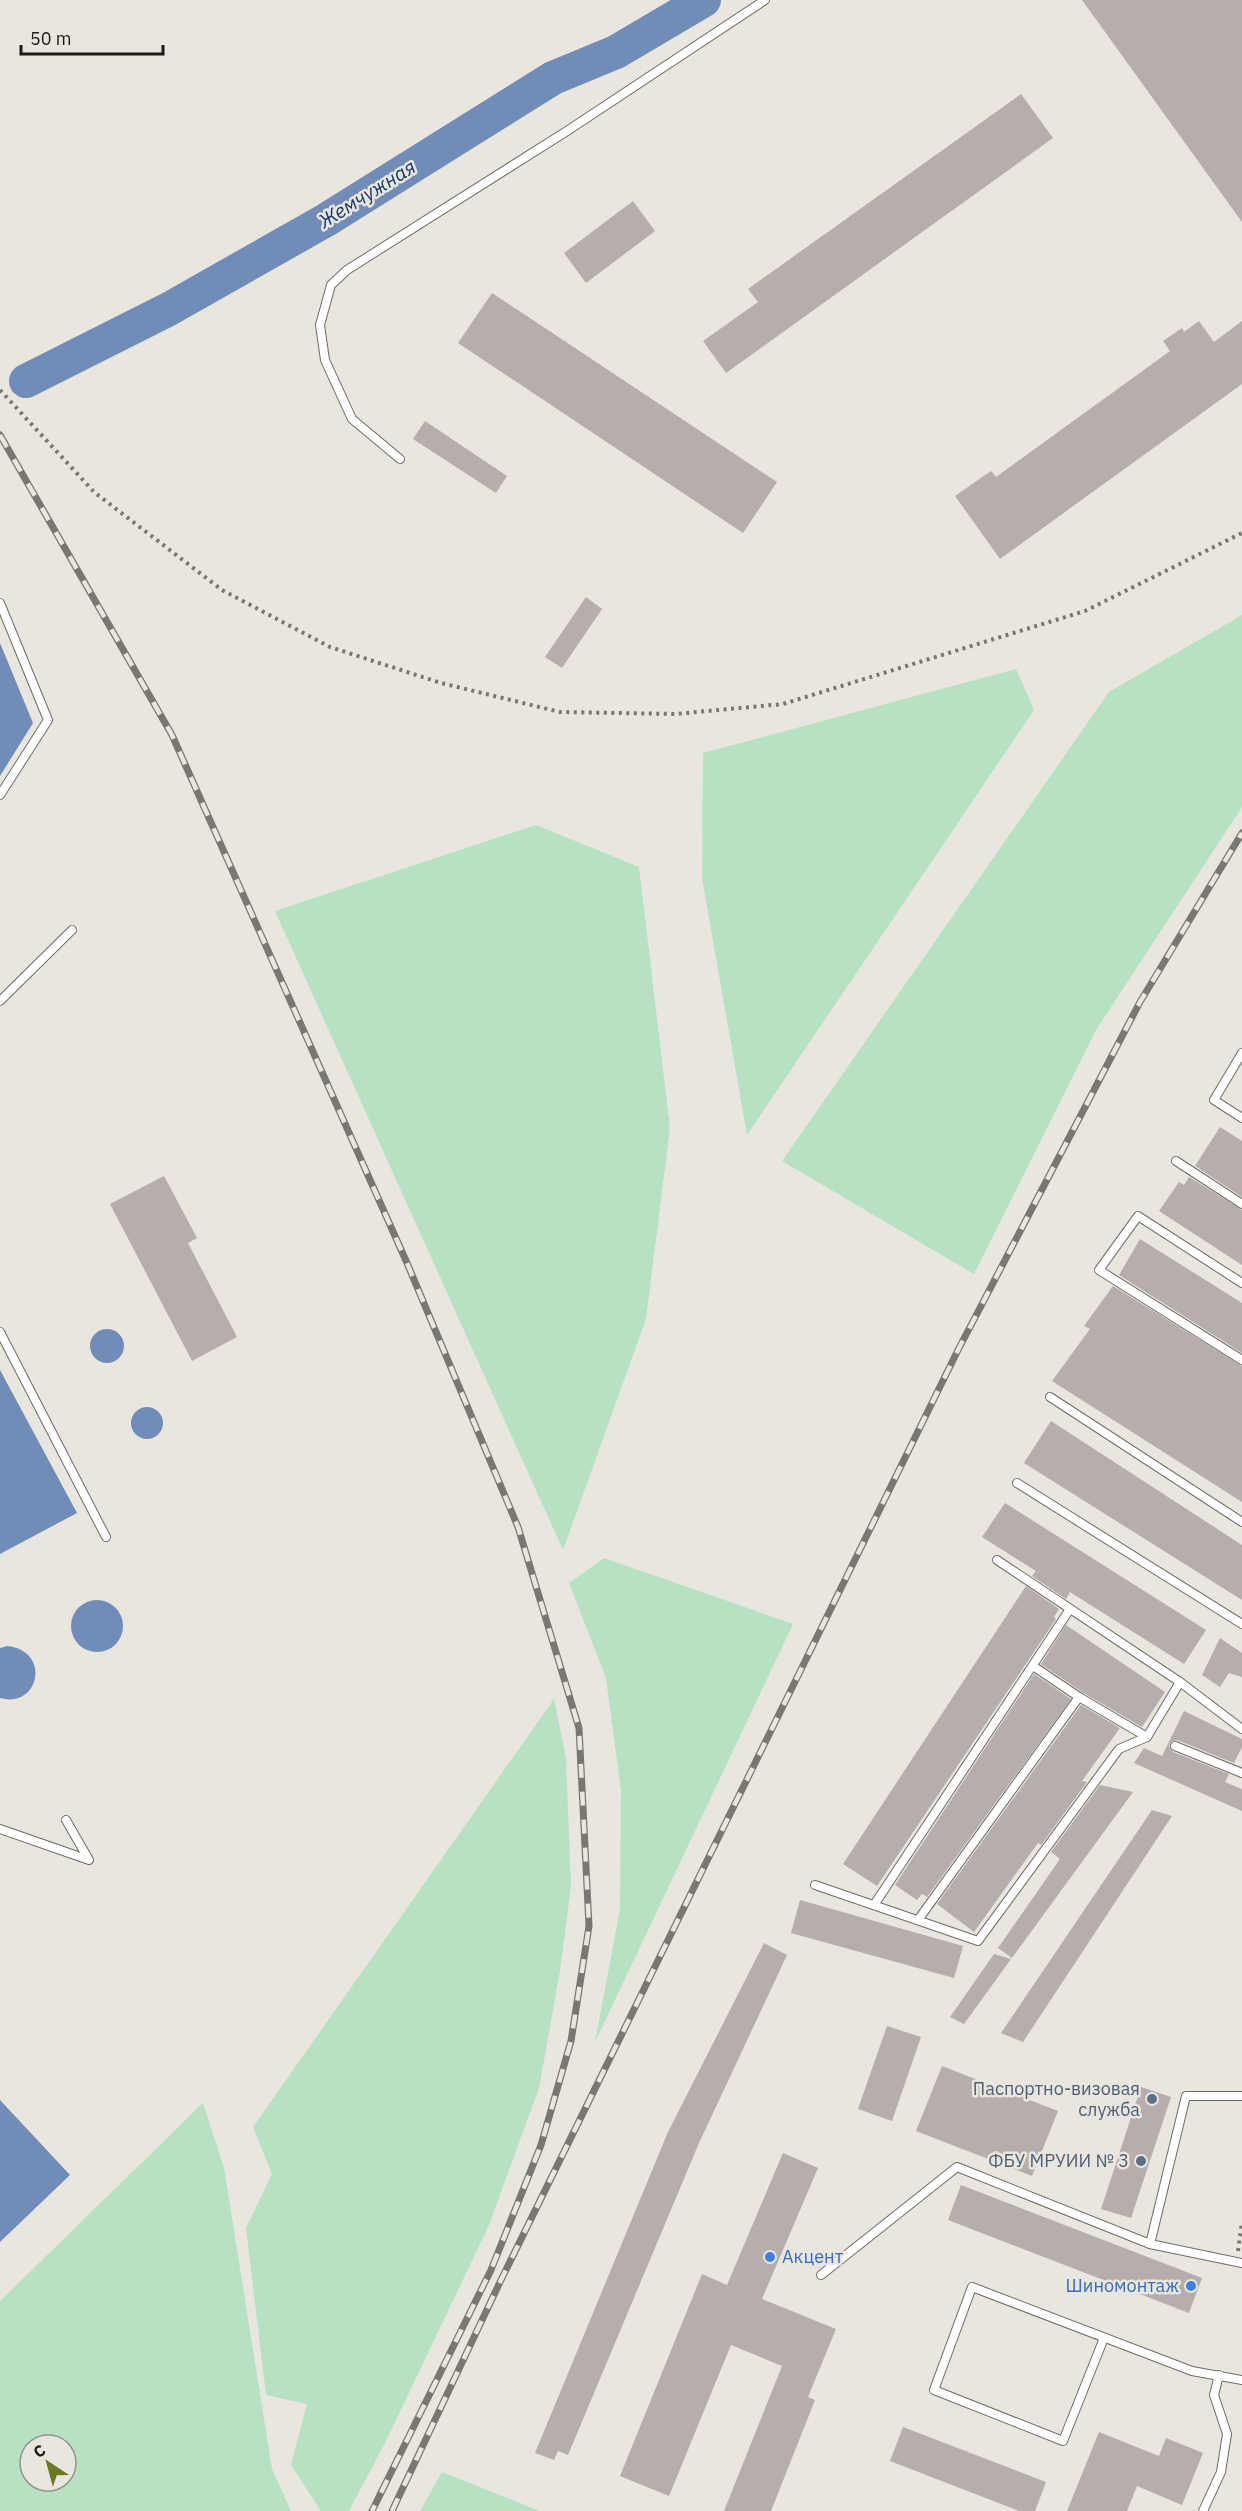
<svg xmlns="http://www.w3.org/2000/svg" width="1242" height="2511" viewBox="0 0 1242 2511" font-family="'IBM Plex Sans',sans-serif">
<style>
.green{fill:#b6e1c3;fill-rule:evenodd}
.water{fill:#718db7}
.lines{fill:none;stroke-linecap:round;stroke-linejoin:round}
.river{stroke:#718db7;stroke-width:34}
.building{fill:#b6adad}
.lane-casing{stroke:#6d6c65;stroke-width:10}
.path{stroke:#787772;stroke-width:4;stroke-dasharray:3 4.5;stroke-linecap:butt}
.lane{stroke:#fff;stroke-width:8}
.rail-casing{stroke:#787771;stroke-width:7}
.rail{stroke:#e8e6de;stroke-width:4.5;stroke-dasharray:14;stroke-linecap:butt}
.service-dot{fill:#5c6f8a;stroke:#e8e6de;stroke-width:2}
.shop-dot{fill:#3f7fe0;stroke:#e8e6de;stroke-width:2}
.labels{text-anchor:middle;stroke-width:5;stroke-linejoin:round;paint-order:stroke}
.service-label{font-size:18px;fill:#4e5e75;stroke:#e8e6de;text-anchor:end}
.shop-label{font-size:18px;fill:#366cbe;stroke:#e8e6de;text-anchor:start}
.water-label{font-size:20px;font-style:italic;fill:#13386d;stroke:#e8e6de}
</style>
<rect width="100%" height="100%" fill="#e8e6de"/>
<!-- green -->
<g class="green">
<polygon points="1242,615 1242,807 1096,1030 974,1274 782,1161 1109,692"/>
<polygon points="1016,669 1034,710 747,1135 702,878 703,753"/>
<polygon points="536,825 639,867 670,1128 646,1319 563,1550 275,911"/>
<polygon points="604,1558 793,1624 595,2042 620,1909 621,1791 606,1678 569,1583"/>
<polygon points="554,1699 566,1758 571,1886 560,1971 539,2088 489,2225 386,2441 349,2511 321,2511 291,2465 307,2404 266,2395 246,2228 272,2174 253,2127"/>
<path d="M203,2103L224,2168L272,2469L291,2511H0V2301ZM30,2445H66V2481H30Z"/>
<polygon points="442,2472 540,2511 420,2511"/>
</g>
<!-- water -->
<g class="water">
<polygon points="0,643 33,723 0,776"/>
<circle cx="107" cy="1346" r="17"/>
<polygon points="0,1370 77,1513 0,1554"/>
<circle cx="147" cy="1423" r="16"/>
<circle cx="97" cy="1626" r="26"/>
<path d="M7,1646C52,1651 39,1709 0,1698V1648Z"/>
<polygon points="0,2100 70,2175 0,2242"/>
</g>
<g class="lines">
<!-- river -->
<polyline class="river" points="26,381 169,309 326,220 553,78 616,52 704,0"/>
</g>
<!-- building -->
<g class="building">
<polygon points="1082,0 1242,0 1242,222"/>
<polygon points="1021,94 1053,138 726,373 703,341 758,302 748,289"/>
<polygon points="633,201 655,231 586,283 564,253"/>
<polygon points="492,293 777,482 743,533 458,343"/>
<polygon points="1199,321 1214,342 1242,321 1242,384 1000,559 955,496 991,471 996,477 1170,351 1163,341 1182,328 1184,332"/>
<polygon points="425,421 507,476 496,493 413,439"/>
<polygon points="586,597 602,609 562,668 545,657"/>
<polygon points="1220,1127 1242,1141 1242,1197 1195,1166"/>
<polygon points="164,1176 197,1238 188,1243 237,1337 192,1361 110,1204"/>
<polygon points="1189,1177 1242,1210 1242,1265 1159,1211 1179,1182 1184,1185"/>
<polygon points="1140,1239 1242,1303 1242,1353 1119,1275"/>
<polygon points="1113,1286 1242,1366 1242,1502 1052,1381 1090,1329 1084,1326"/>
<polygon points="1051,1421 1242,1545 1242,1600 1024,1463"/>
<polygon points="1005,1503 1206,1630 1184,1664 1070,1592 1066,1599 1032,1576 1036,1571 982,1537"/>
<polygon points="1026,1586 1059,1609 1054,1617 1056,1619 877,1886 843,1864"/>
<polygon points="1066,1625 1165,1692 1142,1727 1082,1692 1041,1664"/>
<polygon points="1220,1638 1242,1653 1242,1677 1229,1673 1220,1687 1202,1675"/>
<polygon points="1034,1674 1071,1699 927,1897 922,1894 917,1900 895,1885"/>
<polygon points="1081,1705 1120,1728 1082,1781 1087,1782 1041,1845 1038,1843 974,1932 937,1904"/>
<polygon points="1184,1711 1242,1739 1242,1747 1234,1763 1177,1740 1171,1742 1169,1746 1173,1752 1229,1774 1225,1782 1242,1789 1242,1811 1134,1763 1144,1748 1162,1756"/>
<polygon points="1100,1785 1133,1792 1012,1958 998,1948 1060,1859 1051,1852"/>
<polygon points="1152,1810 1172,1816 1023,2042 1001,2033"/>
<polygon points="800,1900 963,1946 954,1978 791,1933"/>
<polygon points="764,1943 787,1955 699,2143 568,2455 558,2451 554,2460 535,2453 668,2132"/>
<polygon points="994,1954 1011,1959 964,2024 950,2017"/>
<polygon points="887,2026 921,2037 892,2121 858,2109"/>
<polygon points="942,2066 1058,2111 1032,2176 916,2131"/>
<polygon points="1141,2087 1171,2097 1131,2218 1101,2209"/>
<polygon points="783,2153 818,2168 762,2299 836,2329 808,2397 815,2400 771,2511 724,2511 782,2366 731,2345 669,2496 620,2476 702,2274 727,2285"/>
<polygon points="961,2185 1202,2278 1189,2313 948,2220"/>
<polygon points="903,2427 1046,2482 1035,2511 1019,2511 890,2461"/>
<polygon points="1099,2432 1159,2456 1166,2438 1203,2453 1182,2505 1137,2486 1127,2511 1067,2511"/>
</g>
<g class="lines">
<!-- lane casing -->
<g class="lane-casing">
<g id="lane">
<polyline points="400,459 352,419 325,360 320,325 331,285 347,270 567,131 765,0"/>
<polyline points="0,603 48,720 0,795"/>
<polyline points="0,1001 72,930"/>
<polyline points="1242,1053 1214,1100 1242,1118"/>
<polyline points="1176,1161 1242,1204"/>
<polyline points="1242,1283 1138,1216 1099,1270 1242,1360"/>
<polyline points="0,1332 106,1537"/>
<polyline points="1050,1397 1242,1522"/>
<polyline points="1017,1483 1242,1624"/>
<polyline points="997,1560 1180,1682"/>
<polyline points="1033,1666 1079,1697"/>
<polyline points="1175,1746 1242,1773"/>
<polyline points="0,1829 89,1860 66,1820"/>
<polyline points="815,1885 978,1941 1119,1749 1147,1737 1180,1682 1242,1729"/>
<polyline points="874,1905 1070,1609"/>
<polyline points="918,1920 1079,1697 1147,1737"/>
<polyline points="1242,2096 1186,2096 1150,2244 1242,2263"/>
<polyline points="821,2275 957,2167 1150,2244"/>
<polyline points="1104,2338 1063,2441 934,2390 972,2287 1192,2371 1242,2380"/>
<polyline points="1203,2511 1221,2472 1227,2434 1214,2395 1219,2375"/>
</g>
</g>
<!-- path -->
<g class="path">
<polyline points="0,390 94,492 222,590 330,647 441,683 560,712 675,714 783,704 1085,611 1242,533"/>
<polyline points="1238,2251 1242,2222"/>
</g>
<!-- lane -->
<use href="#lane" class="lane"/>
<!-- rail casing -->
<g class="rail-casing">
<g id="rail">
<polyline points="0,435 172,735 407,1263 518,1527 579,1728 589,1926 571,2041 541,2145 491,2270 372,2511"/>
<polyline points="392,2511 500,2282 958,1350 1140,1002 1242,833"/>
</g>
</g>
<!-- rail -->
<use href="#rail" class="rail"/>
</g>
<!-- markers -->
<g class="service-dot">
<circle cx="1152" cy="2099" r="6"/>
<circle cx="1141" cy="2161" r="6"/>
</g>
<g class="shop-dot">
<circle cx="770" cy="2257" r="6"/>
<circle cx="1191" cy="2286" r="6"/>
</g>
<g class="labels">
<!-- service labels -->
<g class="service-label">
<text x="1140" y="2095">Паспортно-визовая<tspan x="1140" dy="21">служба</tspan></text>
<text x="1129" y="2167">ФБУ МРУИИ № 3</text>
</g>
<!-- shop labels -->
<g class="shop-label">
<text x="782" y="2263">Акцент</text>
<text x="1179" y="2292" text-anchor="end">Шиномонтаж</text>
</g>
<!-- water labels -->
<g class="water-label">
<text transform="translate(367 194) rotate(-32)" y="7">Жемчужная</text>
</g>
</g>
<!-- north arrow -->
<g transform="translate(48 2463) rotate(324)"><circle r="28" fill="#e8e6de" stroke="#96948e" stroke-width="1.5"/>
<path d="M0-4.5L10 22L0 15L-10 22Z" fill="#6c7722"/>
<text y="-9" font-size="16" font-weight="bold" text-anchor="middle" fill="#1b1a17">С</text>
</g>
<!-- scale -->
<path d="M21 45v9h142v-9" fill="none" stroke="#1b1a17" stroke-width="3"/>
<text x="30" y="45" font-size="18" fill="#1b1a17" stroke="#e8e6de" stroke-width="4.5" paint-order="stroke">50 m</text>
</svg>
